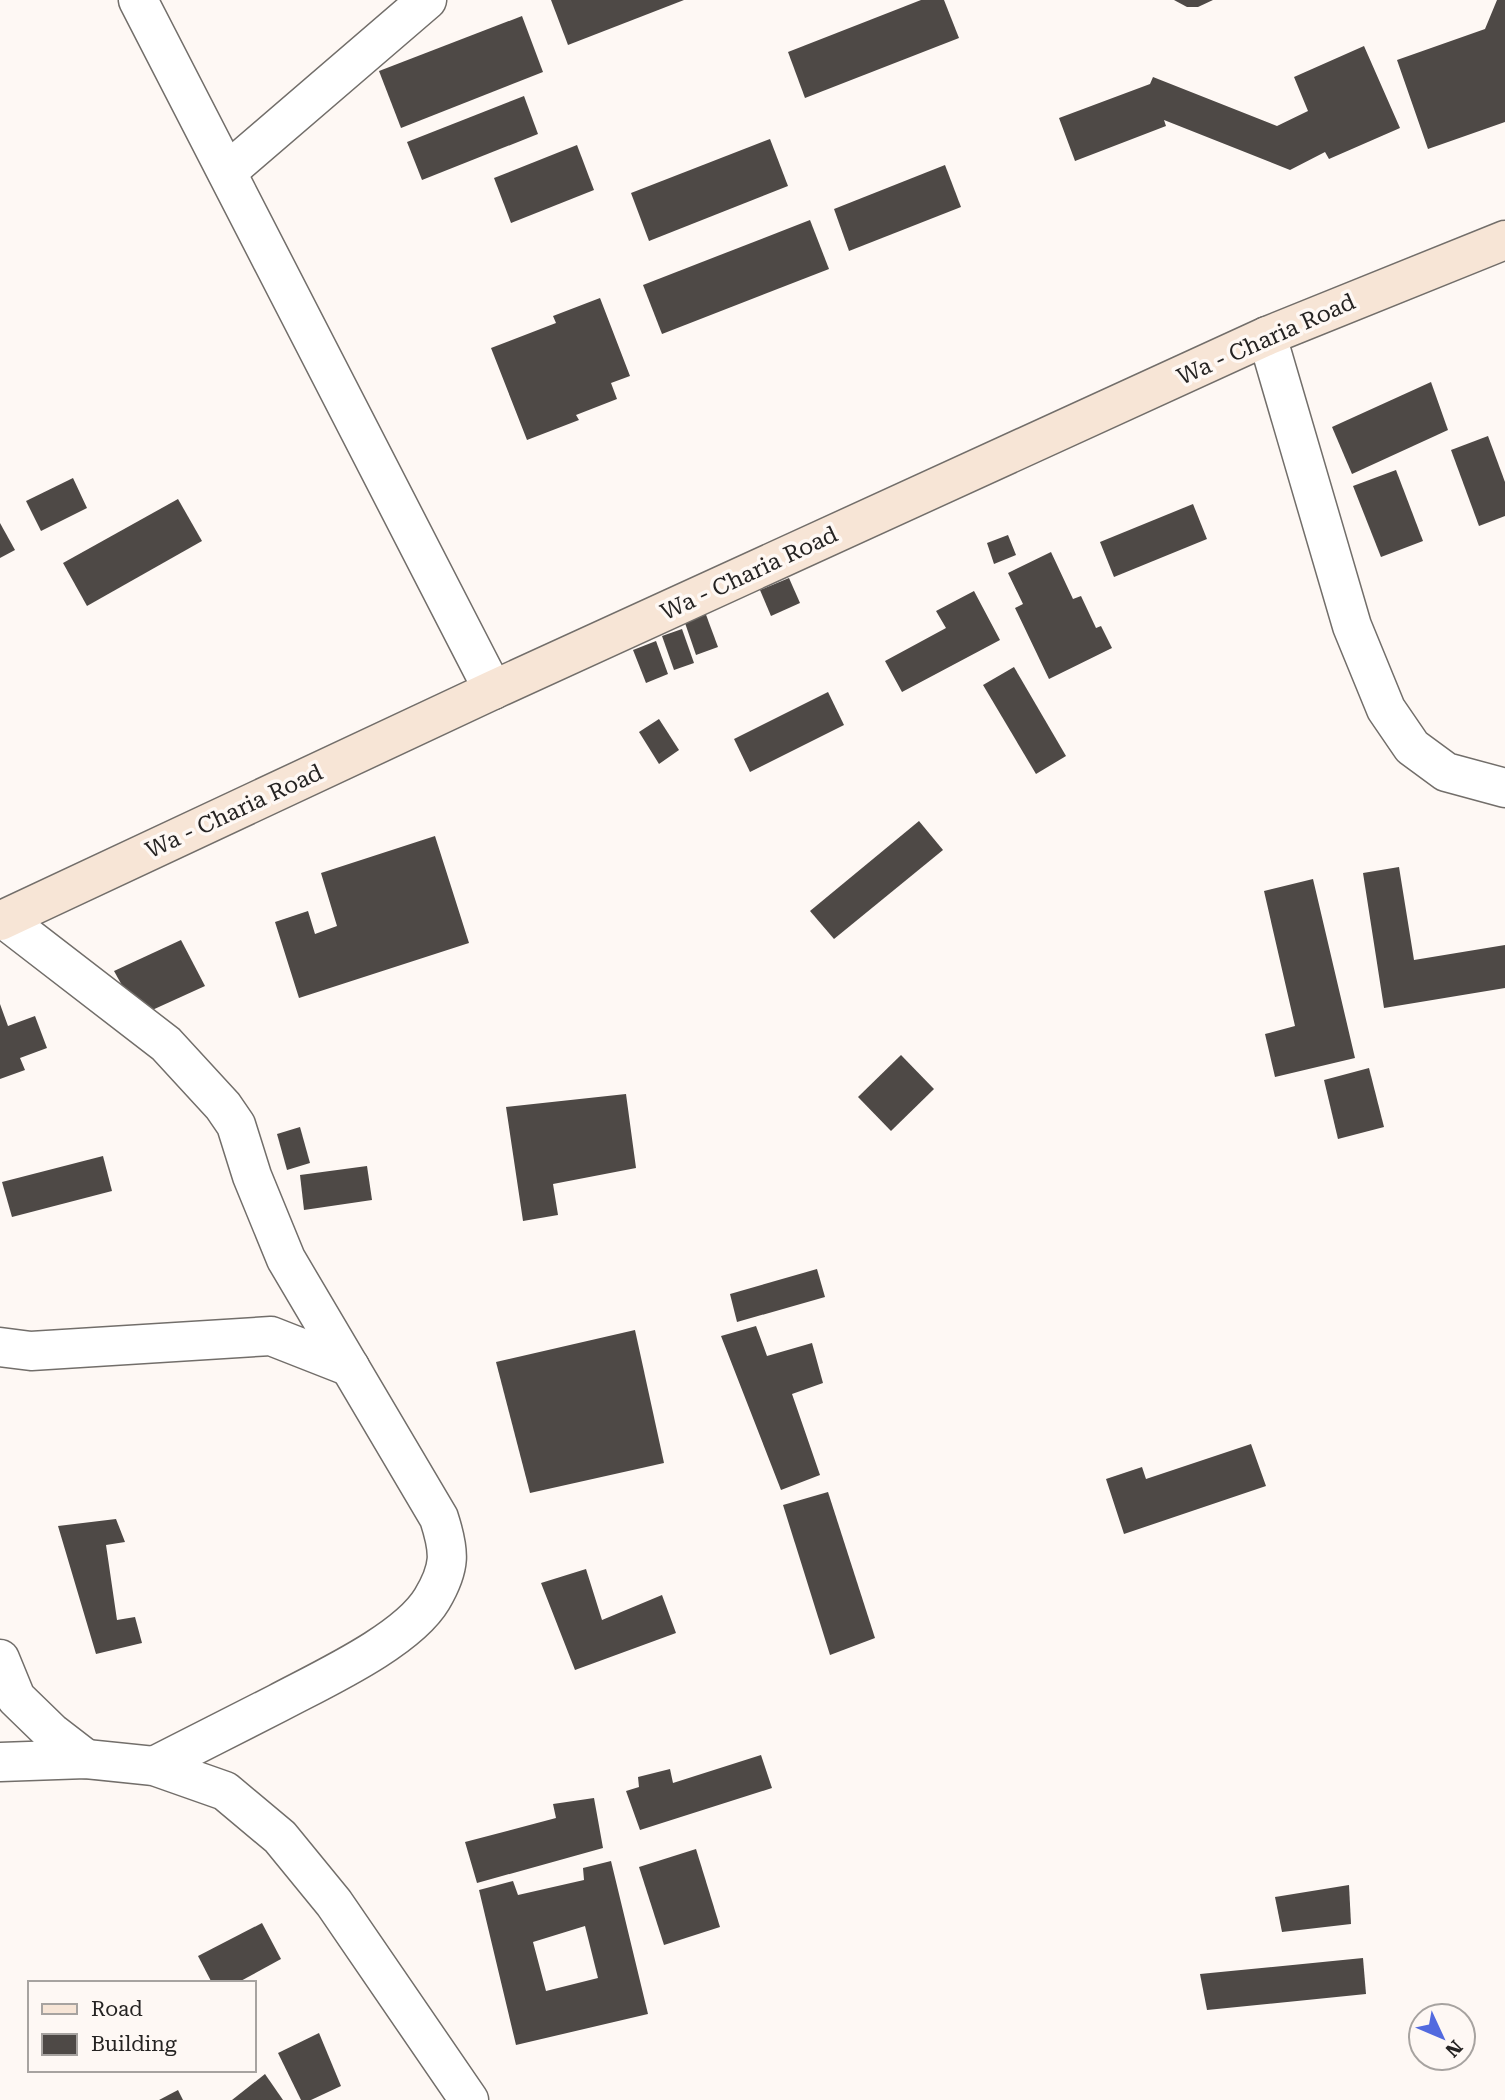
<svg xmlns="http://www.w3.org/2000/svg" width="1505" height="2100" viewBox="0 0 1505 2100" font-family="'Roboto Serif',serif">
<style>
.building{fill:#4e4946;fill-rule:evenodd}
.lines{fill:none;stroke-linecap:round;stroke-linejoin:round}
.street-casing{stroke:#726e6a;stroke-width:41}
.secondary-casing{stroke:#726e6a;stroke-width:41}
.street{stroke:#fff;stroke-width:38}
.secondary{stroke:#f7e5d6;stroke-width:38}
.labels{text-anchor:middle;stroke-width:7;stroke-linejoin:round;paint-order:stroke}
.street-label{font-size:23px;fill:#252322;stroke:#fef8f4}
</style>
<rect width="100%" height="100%" fill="#fef8f4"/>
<!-- building -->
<g class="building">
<polygon points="551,0 684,0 568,45"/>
<polygon points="921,0 944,0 959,38 805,98 788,52"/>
<polygon points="1174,0 1213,0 1198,7 1187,7"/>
<polygon points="1497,0 1505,0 1505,122 1428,149 1397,60 1485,29"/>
<polygon points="522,16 543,72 401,128 379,71"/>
<polygon points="1364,46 1400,128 1329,159 1325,152 1290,170 1164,120 1166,126 1075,161 1059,118 1150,84 1153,77 1277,126 1308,111 1294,77"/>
<polygon points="524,96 538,134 422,180 407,142"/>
<polygon points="770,139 788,186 649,241 631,193"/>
<polygon points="577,145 594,190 511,223 494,178"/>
<polygon points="945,165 961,207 849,251 834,209"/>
<polygon points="810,220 829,269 662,334 643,285"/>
<polygon points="600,298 630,376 611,383 617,399 576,415 579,420 527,440 491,348 556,323 553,316"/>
<polygon points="1431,382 1448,430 1352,474 1332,427"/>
<polygon points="1488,436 1505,482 1505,516 1479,526 1451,450"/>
<polygon points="1396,470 1423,541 1381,557 1353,486"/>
<polygon points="73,478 87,508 41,531 26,501"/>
<polygon points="178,499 202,541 87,606 63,563"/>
<polygon points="1193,504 1207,539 1114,577 1100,542"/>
<polygon points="0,523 15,550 0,558"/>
<polygon points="1008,535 1016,555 994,564 987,543"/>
<polygon points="1051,552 1073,599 1081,596 1096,628 1101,626 1112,648 1049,679 1015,608 1023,604 1008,573"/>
<polygon points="789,578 800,603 771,616 760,590"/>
<polygon points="974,591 1000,640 902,692 885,661 946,628 936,611"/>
<polygon points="705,612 718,647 696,655 684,620"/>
<polygon points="682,629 694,663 674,670 662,636"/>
<polygon points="656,641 668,674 646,683 633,650"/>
<polygon points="1014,667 1066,756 1036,774 983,685"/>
<polygon points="828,692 844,725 750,772 734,739"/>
<polygon points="659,719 679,750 659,764 639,732"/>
<polygon points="919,821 943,850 834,939 810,911"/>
<polygon points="435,836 469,943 299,998 275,922 308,911 315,934 337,926 321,873"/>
<polygon points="1399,867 1414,960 1505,945 1505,988 1384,1008 1363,873"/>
<polygon points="1313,879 1355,1058 1275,1077 1265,1034 1295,1026 1264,891"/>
<polygon points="181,940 205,986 139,1016 114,971"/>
<polygon points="0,1004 8,1026 35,1016 47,1048 20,1058 25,1070 0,1079"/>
<polygon points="901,1055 934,1089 891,1131 858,1097"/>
<polygon points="1369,1068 1384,1127 1338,1139 1324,1080"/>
<polygon points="626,1094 636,1168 553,1184 558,1215 523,1221 506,1107"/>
<polygon points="300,1127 310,1163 287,1170 277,1134"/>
<polygon points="103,1156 112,1191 12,1217 2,1182"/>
<polygon points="367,1166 372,1200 304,1210 300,1175"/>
<polygon points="817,1269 825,1297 737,1322 730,1294"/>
<polygon points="756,1326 767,1356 812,1343 823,1383 792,1394 820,1475 781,1490 721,1336"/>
<polygon points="635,1330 664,1463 530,1493 496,1362"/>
<polygon points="1251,1444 1266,1486 1124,1534 1106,1479 1142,1467 1146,1479"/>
<polygon points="828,1492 875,1638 830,1655 783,1505"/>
<polygon points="116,1519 125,1542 106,1545 117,1620 135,1617 142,1643 96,1654 58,1526"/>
<polygon points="586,1569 602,1620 662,1595 676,1633 575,1670 541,1583"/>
<polygon points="761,1755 772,1788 640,1830 626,1791 639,1787 638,1777 670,1769 673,1783"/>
<polygon points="594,1798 603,1848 477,1883 465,1842 556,1818 553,1804"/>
<polygon points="696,1849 720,1927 664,1945 639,1867"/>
<path d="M611,1861L648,2014L516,2045L479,1890L513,1881L518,1895L584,1880L583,1868ZM585,1926L598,1978L546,1991L533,1942Z"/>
<polygon points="1349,1885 1351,1924 1282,1932 1275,1897"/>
<polygon points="262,1923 281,1959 237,1983 212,1983 198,1956"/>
<polygon points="1363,1958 1366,1994 1207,2010 1200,1974"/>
<polygon points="319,2033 341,2086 311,2100 301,2100 278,2053"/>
<polygon points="265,2074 283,2100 232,2100"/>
<polygon points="178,2090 183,2100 159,2100"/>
</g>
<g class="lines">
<!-- street casing -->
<g class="street-casing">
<g id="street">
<polyline points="138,0 493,690"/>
<polyline points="227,172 427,0"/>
<polyline points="1267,336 1352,626 1386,709 1412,747 1446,772 1505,788"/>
<path d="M4,919L166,1044L223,1106L236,1125L252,1176L286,1259L439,1518C450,1552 451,1567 432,1599C407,1641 321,1680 278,1703C237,1724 195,1745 154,1766"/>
<polyline points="0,1347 31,1351 271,1336 350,1367"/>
<polyline points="0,1659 16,1698 51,1732 86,1759"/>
<polyline points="0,1762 86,1759 154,1766 225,1791 280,1837 334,1903 469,2100"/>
</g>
</g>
<!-- secondary casing -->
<g class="secondary-casing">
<polyline id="secondary" points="0,921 493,690 1267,336 1505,240"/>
</g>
<!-- street -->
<use href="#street" class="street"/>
<!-- secondary -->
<use href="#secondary" class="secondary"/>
</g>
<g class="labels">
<!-- street labels -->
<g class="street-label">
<text transform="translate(1266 339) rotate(-24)" y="8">Wa - Charia Road</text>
<text transform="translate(749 573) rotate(-25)" y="8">Wa - Charia Road</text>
<text transform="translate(234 811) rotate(-25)" y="8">Wa - Charia Road</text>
</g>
</g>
<!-- legend -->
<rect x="28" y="1981" width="228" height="91" fill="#fef8f4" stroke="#a7a3a0" stroke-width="2"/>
<rect x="42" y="2004" width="35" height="10" fill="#f7e5d6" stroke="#a7a3a0" stroke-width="2"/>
<text x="91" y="2016" font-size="21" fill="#252322">Road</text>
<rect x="42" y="2034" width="35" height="21" fill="#4e4946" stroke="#a7a3a0" stroke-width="2"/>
<text x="91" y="2051" font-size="21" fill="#252322">Building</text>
<!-- north arrow -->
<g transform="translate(1442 2037) rotate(134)"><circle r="33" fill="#fef8f4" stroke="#a7a3a0" stroke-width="2"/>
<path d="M0-5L12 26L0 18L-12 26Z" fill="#526adf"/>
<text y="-10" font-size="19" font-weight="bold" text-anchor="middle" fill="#252322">N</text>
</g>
</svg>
